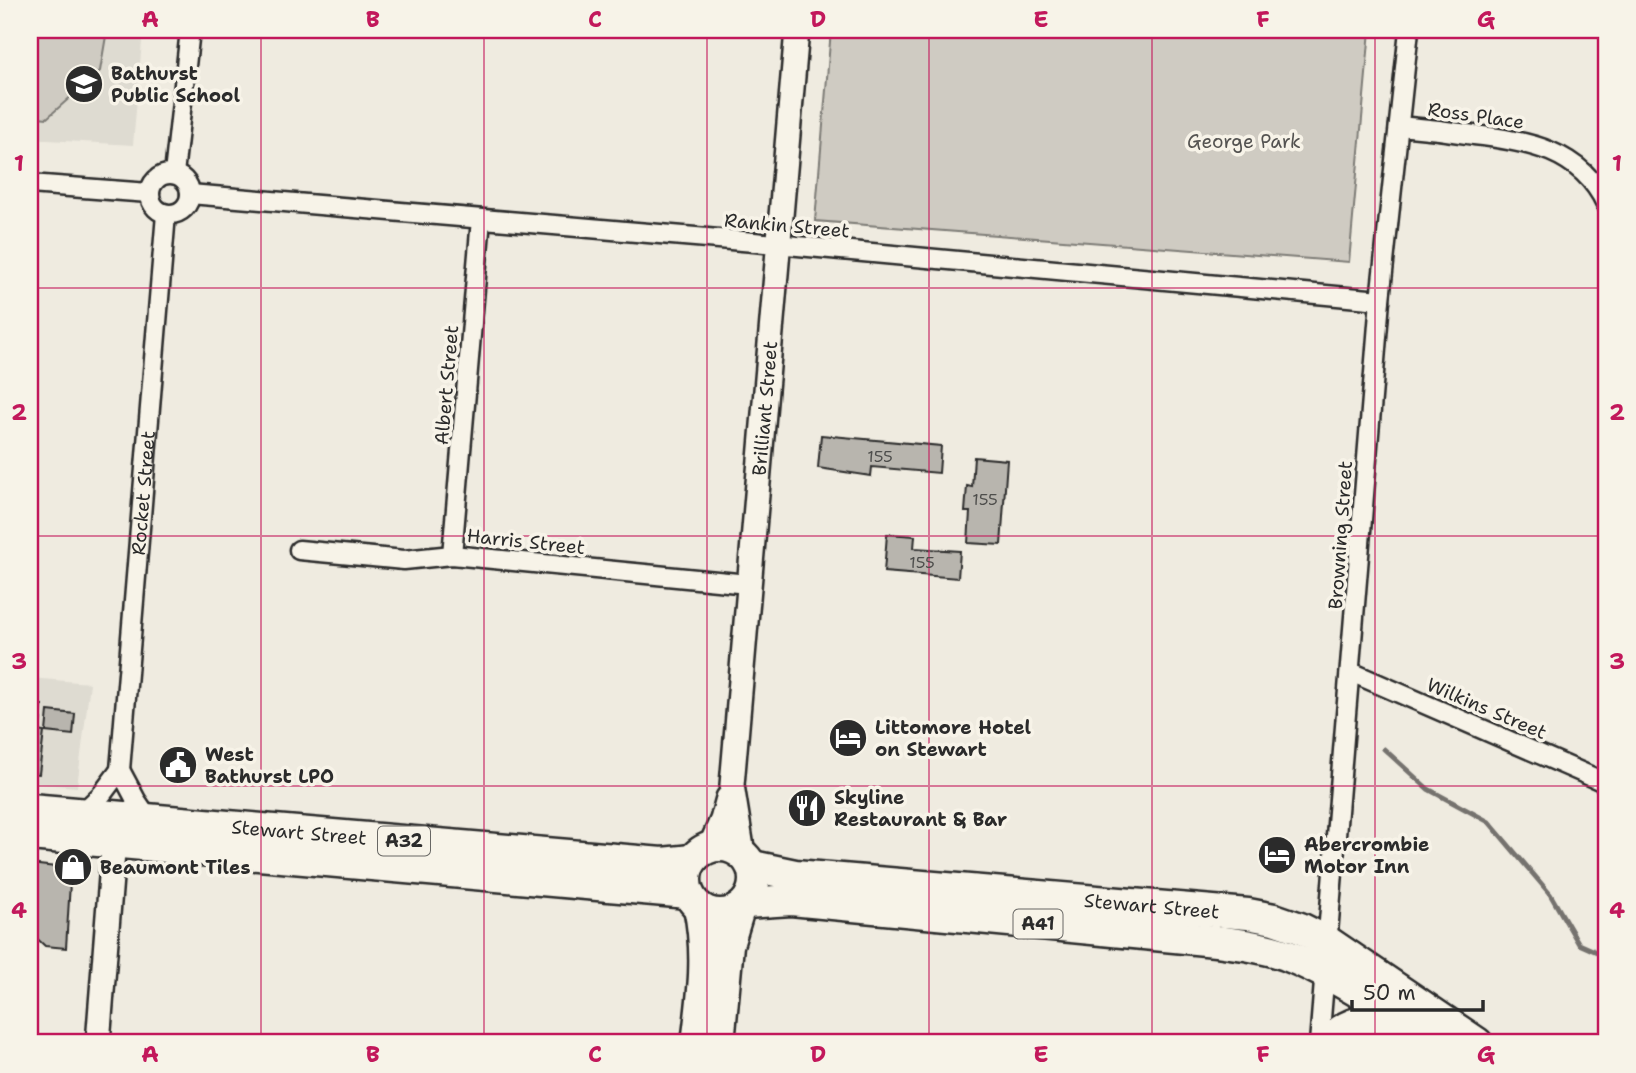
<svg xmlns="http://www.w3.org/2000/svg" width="1636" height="1073" viewBox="0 0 1636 1073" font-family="'Shantell Sans',sans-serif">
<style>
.built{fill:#dedbd1}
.green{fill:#cfcbc2;stroke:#7d7b76;stroke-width:2}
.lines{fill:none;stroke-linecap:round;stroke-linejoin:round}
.stream{stroke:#74726e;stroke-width:5}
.building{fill:#b8b5ae;stroke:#2b2b2b;stroke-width:2}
.minor-casing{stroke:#2b2b2b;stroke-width:23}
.tertiary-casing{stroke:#2b2b2b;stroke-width:28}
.trunk-casing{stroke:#2b2b2b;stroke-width:35}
.minor{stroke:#f7f3e8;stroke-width:18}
.tertiary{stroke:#f7f3e8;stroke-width:23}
.trunk{stroke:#f7f3e8;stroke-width:30}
.grid{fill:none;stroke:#c2185b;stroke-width:2;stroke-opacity:0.55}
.labels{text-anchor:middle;stroke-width:7;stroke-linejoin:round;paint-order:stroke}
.number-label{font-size:16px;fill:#4e4e4c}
.shield{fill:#f7f3e8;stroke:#686764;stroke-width:2}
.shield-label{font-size:18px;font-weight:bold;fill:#2b2b2b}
.poi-label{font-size:19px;font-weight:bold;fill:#2b2b2b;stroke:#f7f3e8;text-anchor:start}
.street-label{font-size:19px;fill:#2b2b2b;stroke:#f7f3e8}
.park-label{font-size:19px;fill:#545351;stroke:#f7f3e8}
.neatline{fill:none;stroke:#c2185b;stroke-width:2.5}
.grid-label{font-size:23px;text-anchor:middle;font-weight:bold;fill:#c2185b}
</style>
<rect width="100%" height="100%" fill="#efebe0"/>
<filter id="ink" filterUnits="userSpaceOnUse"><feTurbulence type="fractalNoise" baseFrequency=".0143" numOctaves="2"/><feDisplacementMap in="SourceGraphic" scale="14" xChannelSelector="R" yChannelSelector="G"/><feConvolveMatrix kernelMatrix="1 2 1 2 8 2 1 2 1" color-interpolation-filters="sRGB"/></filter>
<g filter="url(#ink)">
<!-- built -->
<g class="built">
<polygon points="30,30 143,30 133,145 30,139"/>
<polygon points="30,678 90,683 77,787 30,783"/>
</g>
<!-- green -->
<g class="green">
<polygon points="30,30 100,30 106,36 100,71 47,118 30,116"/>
<polygon points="831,30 1370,30 1349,262 815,221"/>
</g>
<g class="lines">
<!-- stream -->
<polyline class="stream" points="1384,749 1428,789 1489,822 1550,894 1579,944 1606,956"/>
</g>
<!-- building -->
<g class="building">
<polygon points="821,435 941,446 939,473 872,467 871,476 818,468"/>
<polygon points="974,457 1007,460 1001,545 968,543 970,512 965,512 967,486 972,487"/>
<polygon points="887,534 915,536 914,548 960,551 958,578 884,572"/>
<polygon points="30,704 42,705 39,734 30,733"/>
<polygon points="48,711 75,714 73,735 46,732"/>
<polygon points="30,730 44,732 39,774 30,773"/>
<polygon points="30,864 56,867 70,883 66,948 45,946 30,932"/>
</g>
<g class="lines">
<!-- minor casing -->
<g class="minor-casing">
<g id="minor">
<path d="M1399,126C1424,128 1449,131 1474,135C1527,141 1581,150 1606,204"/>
<circle cx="170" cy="194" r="20"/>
<polyline points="174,174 190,30"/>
<polyline points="30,184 149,193"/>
<polyline points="190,194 754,242 1380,300"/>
<polyline points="299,550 404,560 452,555 748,584"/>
<polyline points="452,555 481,219"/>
<polyline points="1351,672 1606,783"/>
<path id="s1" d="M120,770L166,214"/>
<polyline points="82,813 102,794 120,770 136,800 149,819"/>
<polyline points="1319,1043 1380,300 1409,30"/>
</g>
</g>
<!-- tertiary casing -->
<g class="tertiary-casing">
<g id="tertiary">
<polyline points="710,847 722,820 728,798"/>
<path id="s2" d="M743,854L732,785L797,30"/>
<polyline points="98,1043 115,826"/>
</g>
</g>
<!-- trunk casing -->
<g class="trunk-casing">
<g id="trunk">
<path id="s3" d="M30,809L662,863L692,860"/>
<polyline points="30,835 688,893"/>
<circle cx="720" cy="880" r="34"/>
<path id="s4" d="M752,866L795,875L1248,914L1274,919L1300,928L1328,942L1477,1043"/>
<path d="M746,903L791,900L1216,941C1239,944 1264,947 1286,955C1336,975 1392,1012 1437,1043"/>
<path d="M697,1043C703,996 709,954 699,907"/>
<polyline points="719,1043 728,945 739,909"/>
<path d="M1328,1043C1346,1020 1376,1015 1403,1026"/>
</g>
</g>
<!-- minor -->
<use href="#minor" class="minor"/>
<!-- tertiary -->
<use href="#tertiary" class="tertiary"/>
<!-- trunk -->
<use href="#trunk" class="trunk"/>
</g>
</g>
<!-- grid -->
<path class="grid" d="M261,30V1043M484,30V1043M707,30V1043M929,30V1043M1152,30V1043M1375,30V1043M30,288H1606M30,536H1606M30,786H1606"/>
<!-- icons -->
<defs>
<g id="school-disc" transform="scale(2.0125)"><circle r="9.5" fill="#2b2b2b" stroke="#f7f3e8"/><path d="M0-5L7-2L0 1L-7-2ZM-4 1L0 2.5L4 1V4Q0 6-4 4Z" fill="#fff"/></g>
<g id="hotel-disc" transform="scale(2.0125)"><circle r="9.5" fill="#2b2b2b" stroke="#f7f3e8"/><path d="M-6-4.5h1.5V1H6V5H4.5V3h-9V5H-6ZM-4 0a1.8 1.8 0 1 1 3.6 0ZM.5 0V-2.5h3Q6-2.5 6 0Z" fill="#fff"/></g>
<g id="civic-disc" transform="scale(2.0125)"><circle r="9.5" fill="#2b2b2b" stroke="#f7f3e8"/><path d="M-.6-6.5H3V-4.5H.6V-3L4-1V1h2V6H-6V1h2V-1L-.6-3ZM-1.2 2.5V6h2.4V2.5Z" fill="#fff"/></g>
<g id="restaurant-disc" transform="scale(2.0125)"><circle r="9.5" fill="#2b2b2b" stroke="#f7f3e8"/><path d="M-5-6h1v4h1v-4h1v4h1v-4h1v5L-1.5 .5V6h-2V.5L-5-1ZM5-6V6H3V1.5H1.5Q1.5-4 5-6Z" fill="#fff"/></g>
<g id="shop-disc" transform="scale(2.0125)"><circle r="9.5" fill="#2b2b2b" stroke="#f7f3e8"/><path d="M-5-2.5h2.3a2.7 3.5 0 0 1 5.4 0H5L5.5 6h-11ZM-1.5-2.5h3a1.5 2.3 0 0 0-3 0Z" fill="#fff"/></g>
</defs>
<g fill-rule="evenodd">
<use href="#school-disc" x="84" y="84"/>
<use href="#hotel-disc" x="848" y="738"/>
<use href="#civic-disc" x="178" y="765"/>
<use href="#restaurant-disc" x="807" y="808"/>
<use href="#hotel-disc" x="1277" y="855"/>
<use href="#shop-disc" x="73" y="867"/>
</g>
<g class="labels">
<!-- number labels -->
<g class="number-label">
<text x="880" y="462">155</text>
<text x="985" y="505">155</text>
<text x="922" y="568">155</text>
</g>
<!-- shield labels -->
<g class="shield">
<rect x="378" y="826.5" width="52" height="29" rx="5"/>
<rect x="1013.5" y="909.5" width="49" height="29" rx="5"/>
</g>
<g class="shield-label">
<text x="404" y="847">A32</text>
<text x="1038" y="930">A41</text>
</g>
<!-- poi labels -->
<g class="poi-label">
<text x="111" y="80">Bathurst<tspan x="111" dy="22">Public School</tspan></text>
<text x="875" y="734">Littomore Hotel<tspan x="875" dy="22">on Stewart</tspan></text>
<text x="205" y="761">West<tspan x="205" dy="22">Bathurst LPO</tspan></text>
<text x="834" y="804">Skyline<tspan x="834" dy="22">Restaurant &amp; Bar</tspan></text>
<text x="1304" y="851">Abercrombie<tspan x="1304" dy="22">Motor Inn</tspan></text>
<text x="100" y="874">Beaumont Tiles</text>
</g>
<!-- street labels -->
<g class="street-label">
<text transform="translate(1476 115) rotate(8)" y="7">Ross Place</text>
<text transform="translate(787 225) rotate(5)" y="7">Rankin Street</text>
<text transform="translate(446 385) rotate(-85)" y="7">Albert Street</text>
<text dy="7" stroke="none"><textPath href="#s2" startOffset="448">Brilliant Street</textPath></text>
<text dy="7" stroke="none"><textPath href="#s1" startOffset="278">Rocket Street</textPath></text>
<text transform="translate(1340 535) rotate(-86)" y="7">Browning Street</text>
<text transform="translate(526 541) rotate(6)" y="7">Harris Street</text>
<text transform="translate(1487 708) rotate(23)" y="7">Wilkins Street</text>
<text dy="7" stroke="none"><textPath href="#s3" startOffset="270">Stewart Street</textPath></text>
<text dy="7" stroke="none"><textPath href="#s4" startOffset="402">Stewart Street</textPath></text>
</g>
<!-- park labels -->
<g class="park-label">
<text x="1244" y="148">George Park</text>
</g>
</g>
<!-- margin -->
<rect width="1636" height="1073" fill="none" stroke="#f7f3e8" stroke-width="77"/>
<!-- scale -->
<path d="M1352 1000v10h131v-10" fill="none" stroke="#2b2b2b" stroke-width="3.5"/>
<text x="1363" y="1000" font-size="21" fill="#2b2b2b" stroke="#f7f3e8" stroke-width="5" paint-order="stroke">50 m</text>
<rect x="38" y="38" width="1560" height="996" class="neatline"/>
<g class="grid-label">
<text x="150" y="27">A</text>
<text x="373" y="27">B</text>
<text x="595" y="27">C</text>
<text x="818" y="27">D</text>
<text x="1041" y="27">E</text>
<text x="1263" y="27">F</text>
<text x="1486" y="27">G</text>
<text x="19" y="171">1</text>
<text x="1617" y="171">1</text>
<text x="19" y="420">2</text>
<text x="1617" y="420">2</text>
<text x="19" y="669">3</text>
<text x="1617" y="669">3</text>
<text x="19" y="918">4</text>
<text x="1617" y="918">4</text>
<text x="150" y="1062">A</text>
<text x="373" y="1062">B</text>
<text x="595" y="1062">C</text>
<text x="818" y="1062">D</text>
<text x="1041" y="1062">E</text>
<text x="1263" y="1062">F</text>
<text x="1486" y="1062">G</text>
</g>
</svg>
